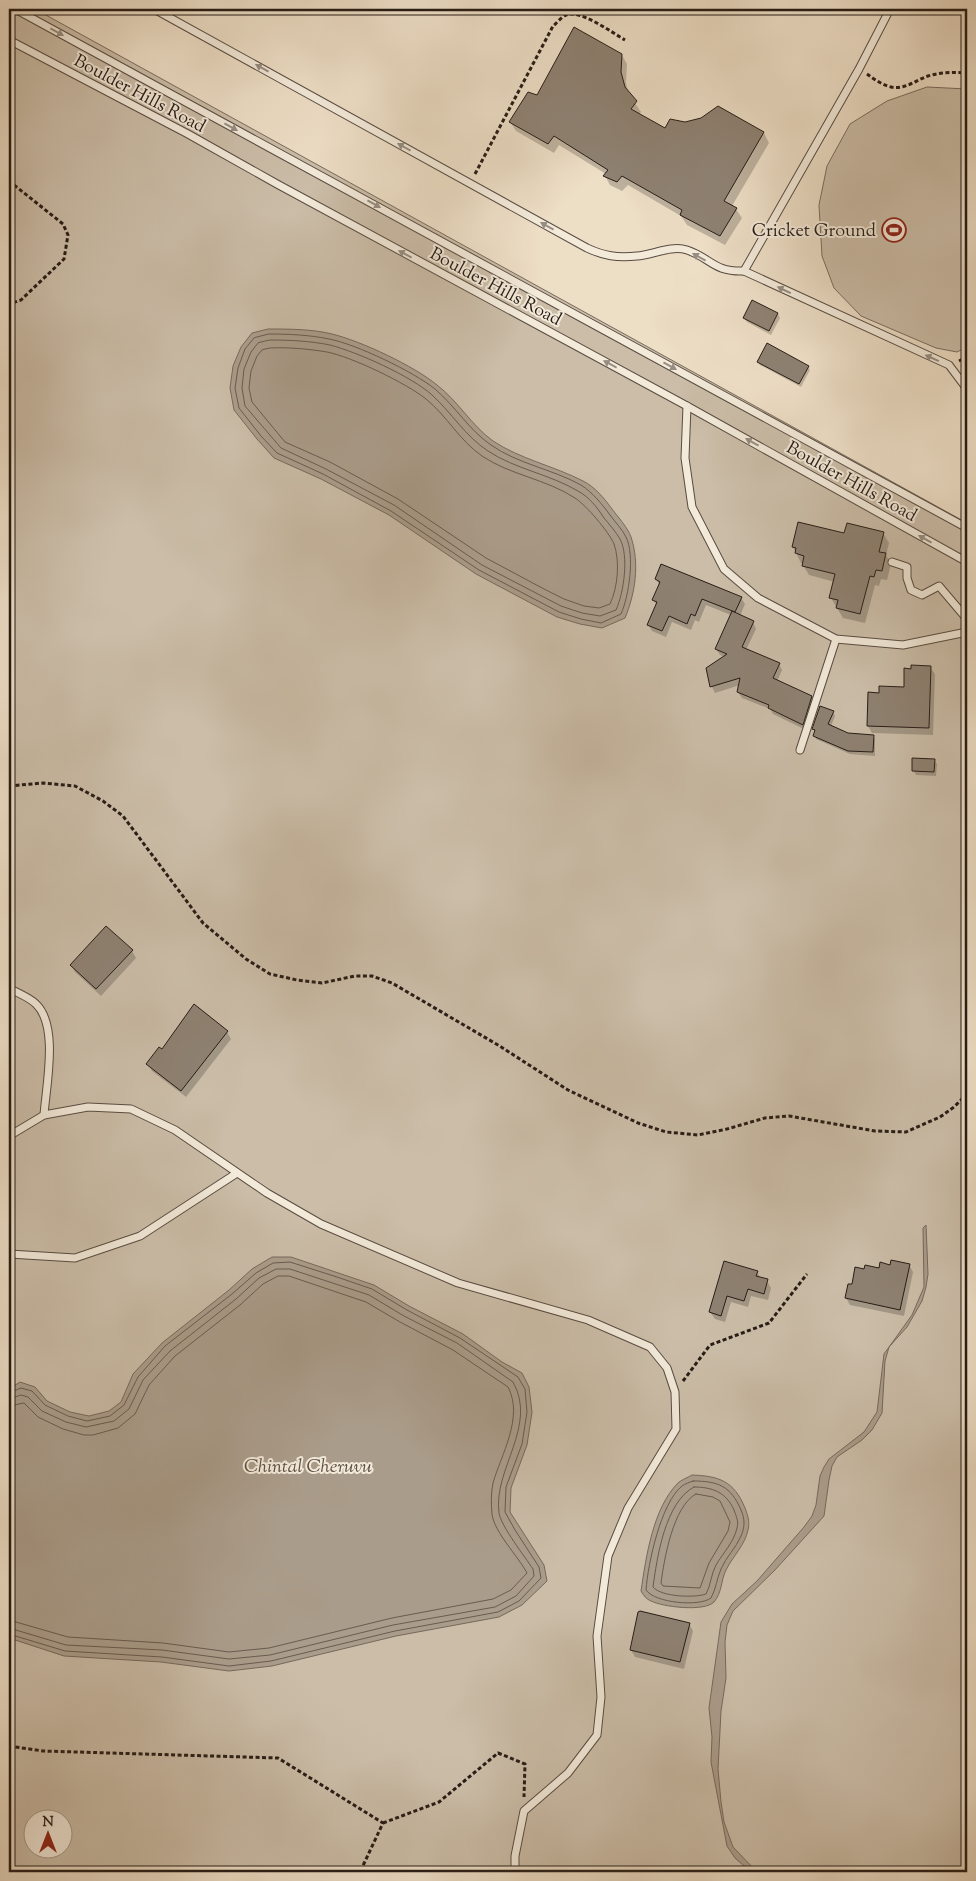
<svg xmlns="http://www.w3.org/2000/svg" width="976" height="1881" viewBox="0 0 976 1881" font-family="'Sorts Mill Goudy',serif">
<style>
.green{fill:#cbbda8;stroke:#796c5f;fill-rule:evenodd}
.water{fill:#aa9c8a;stroke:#76695c}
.shadow{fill:#0003}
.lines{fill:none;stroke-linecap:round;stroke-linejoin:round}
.shore{stroke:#685c50;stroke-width:1}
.building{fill:#8e8172;stroke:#271c16}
.lane-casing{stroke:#584c42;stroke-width:9}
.path{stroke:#271c16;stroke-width:3;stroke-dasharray:4 2.5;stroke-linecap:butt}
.lane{stroke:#f3eada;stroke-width:7}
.oneway{fill:#978d82}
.labels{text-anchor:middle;stroke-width:4;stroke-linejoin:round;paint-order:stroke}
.street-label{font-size:18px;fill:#271c16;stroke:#f3eada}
.poi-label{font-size:18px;fill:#271c16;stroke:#f3eada;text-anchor:end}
.water-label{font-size:19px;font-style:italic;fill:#5b4f44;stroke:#f3eada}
</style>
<rect width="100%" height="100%" fill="#eddec6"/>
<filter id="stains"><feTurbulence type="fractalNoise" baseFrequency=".004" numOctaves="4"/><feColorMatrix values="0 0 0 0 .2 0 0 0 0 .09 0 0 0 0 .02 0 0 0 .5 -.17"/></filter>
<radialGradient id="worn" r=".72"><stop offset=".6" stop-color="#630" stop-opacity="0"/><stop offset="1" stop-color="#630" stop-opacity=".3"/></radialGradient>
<!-- green -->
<g class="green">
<path d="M9,9H35L967,523V1872H9ZM32,1818H62V1848H32Z"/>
<polygon points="927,87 967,89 967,347 957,352 936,348 861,316 834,288 822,256 819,205 827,166 850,124 887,101"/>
</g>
<!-- water -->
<g class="water">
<path d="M268,329C288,329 312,329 332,334C361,341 414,366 437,385C458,401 471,425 493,441C520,459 554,466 583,481C595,487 604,498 612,509C618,517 628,528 631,537C640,564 635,594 625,618L602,628L580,624L557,617L476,574L389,515L321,479L274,458L257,439L234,410L230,388L233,366L241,347L252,333Z"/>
<polygon points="926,1225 928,1274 926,1287 922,1301 907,1327 889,1347 885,1361 882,1413 872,1430 862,1440 837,1457 832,1466 829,1480 824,1516 775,1570 733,1611 727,1625 725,1642 726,1678 721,1711 718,1769 721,1802 724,1822 733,1847 757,1872 751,1872 735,1858 727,1846 711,1762 712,1737 709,1708 721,1622 732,1604 757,1581 804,1527 812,1516 816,1505 820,1476 824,1467 829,1459 864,1432 877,1412 884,1354 912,1315 924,1287 923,1228"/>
<polygon points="272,1257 291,1257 374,1285 409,1306 463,1334 502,1362 522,1373 529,1387 532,1412 527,1445 511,1488 510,1512 544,1565 547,1581 522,1605 499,1617 396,1636 272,1666 229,1671 161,1662 64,1656 9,1638 9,1389 20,1382 35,1387 47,1401 70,1412 89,1416 109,1411 121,1402 133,1374 162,1343 229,1290 252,1269"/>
<path d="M692,1475C719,1476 734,1481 745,1508C748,1516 750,1522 748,1530C745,1545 733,1556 726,1570C721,1580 722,1593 714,1602C704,1612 663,1607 651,1601C646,1599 644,1596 641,1591C646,1557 653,1508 678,1483C681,1480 687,1478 692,1475Z"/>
</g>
<!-- shadow -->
<g class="shadow">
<polygon points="950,9 967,9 967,19"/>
<polygon points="622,55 627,64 626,83 629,94 641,112 639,115 665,129 702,119 718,108 764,133 769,143 732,206 736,209 742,218 725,245 687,225 681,216 628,185 622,191 610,185 605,176 606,174 559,145 554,153 516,131 510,122 537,97"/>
<polygon points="753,301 778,314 780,318 771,335 747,322 744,318"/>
<polygon points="758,362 808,367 810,370 801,387 760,365"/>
<polygon points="883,533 889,543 886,555 891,564 887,580 881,579 879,586 875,585 865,623 843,618 831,598 835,582 809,575 803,565 804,563 801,563 793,547 845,535"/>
<polygon points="656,579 741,598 745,604 740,616 753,622 756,629 746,650 779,664 782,670 777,682 811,697 815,704 806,730 773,714 770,709 742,698 738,692 740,685 715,693 712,687 707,668 725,657 720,655 716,649 731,615 706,605 699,622 695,620 691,630 672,622 666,637 652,631 648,624 657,605 653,600 660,586"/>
<polygon points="930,667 935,674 933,735 872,733 868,726 880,694 905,689"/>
<polygon points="833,712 835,716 831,726 848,734 873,736 875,739 875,756 850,754 816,739 814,729"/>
<polygon points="934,760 937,764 936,776 916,775 913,770"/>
<polygon points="132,951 136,958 101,996 75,972 71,965"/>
<polygon points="194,1006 227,1032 231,1039 186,1097 152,1071 148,1064 162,1051"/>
<polygon points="725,1263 757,1272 761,1279 767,1281 771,1288 768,1300 751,1296 748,1307 731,1302 725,1322 715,1319 710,1312"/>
<polygon points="909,1265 913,1272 904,1316 850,1305 846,1298 853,1286 880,1269"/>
<polygon points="689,1624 693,1631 684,1669 635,1657 631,1650"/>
</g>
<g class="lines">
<!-- shore -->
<g class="shore">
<path d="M269,334C289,334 310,335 329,339C356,344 414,372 435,389C456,407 469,430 491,445C518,464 552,469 581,485C593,493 602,504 610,515C615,522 622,529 626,537C635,555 629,596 621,614L601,623L581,619L559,612L479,570L391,511L323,474L277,453L261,436L239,408L235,388L238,368L245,349L254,338Z"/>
<path d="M270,340C289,340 311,341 330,345C357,352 411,376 432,395C452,413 465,436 488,451C515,469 549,474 578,491C589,497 597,507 604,518C609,524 616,532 620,539C629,556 624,592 616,610L600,616L582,613L561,606L482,565L394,505L326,469L281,448L245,406L242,388L244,369L251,352L258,343Z"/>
<path d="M270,348C288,347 309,349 327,352C352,357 406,383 426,399C447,416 459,440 482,456C510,475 546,479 575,498C586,505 609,532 614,544C620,561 618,587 610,604L599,608L584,606L564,599L544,589L486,558L398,499L330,462L285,442L252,402L249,388L251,371L257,356L262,350Z"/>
<polyline points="9,1393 21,1388 32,1391 45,1405 68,1416 87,1421 110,1416 124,1405 138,1377 165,1346 232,1294 256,1273 273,1263 290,1262 337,1277 372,1289 407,1310 460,1338 518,1377 525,1389 527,1412 522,1444 506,1487 505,1512 515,1530 539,1567 541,1578 519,1601 498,1612 395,1631 271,1661 229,1666 162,1657 65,1651 9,1634"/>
<path d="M9,1399L21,1395L28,1397L42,1411L66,1422L86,1427L114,1421L129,1409L143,1380L170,1351L236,1299L259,1278L276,1269H290L369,1295L404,1316L457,1343L513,1382C538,1426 493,1469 499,1513C501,1526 525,1557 533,1569L534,1576L516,1596L495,1607L393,1625L270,1655L229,1659L162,1650L66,1645L9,1628"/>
<path d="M9,1406L24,1403L38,1417L63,1429L84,1435H93L118,1428L135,1414L149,1385L175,1356L240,1305L263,1284L278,1276H289L366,1302L400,1322L453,1350L508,1387C524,1417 501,1455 493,1483C491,1492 491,1505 492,1514C494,1532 518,1556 527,1573L511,1590L493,1599L392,1618L269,1648L229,1652L163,1643L68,1637L9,1620"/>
<path d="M693,1481C718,1481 731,1486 741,1510C745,1519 745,1527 741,1536C736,1548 726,1557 721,1569C717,1578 716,1589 711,1598C699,1607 655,1603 646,1590C648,1563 661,1503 682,1486C685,1484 690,1482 693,1481Z"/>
<path d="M694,1487C712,1487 726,1492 734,1510C736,1516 739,1521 737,1528C734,1542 723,1553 716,1565C711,1574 711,1585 706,1594C695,1598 661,1597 653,1587C657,1558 665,1502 694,1487Z"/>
<path d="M696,1494L713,1497L720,1501L730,1522L728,1531L709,1563L700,1588L663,1586L661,1583C664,1560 673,1506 696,1494Z"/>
</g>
</g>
<!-- building -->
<g class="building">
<polygon points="574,27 622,54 621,72 625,87 637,101 631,109 665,128 670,119 685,122 701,118 718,106 764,132 724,201 737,208 720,236 680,215 682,210 622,176 617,182 603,176 608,170 554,136 548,144 509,122 528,92 537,95"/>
<polygon points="752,300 778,313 769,331 743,318"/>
<polygon points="767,343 809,366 799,384 757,362"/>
<polygon points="798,522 844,533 847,523 884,532 879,552 886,553 882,571 876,570 874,577 870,576 860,614 836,608 838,600 829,598 835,574 802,566 804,556 795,553 796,548 792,547"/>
<polygon points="661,564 742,597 735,612 702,599 695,616 691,614 687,624 669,616 662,631 647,625 657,602 652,600 660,582 655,579"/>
<polygon points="732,611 754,621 742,647 780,663 773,678 812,696 803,725 768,708 769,705 737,692 740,678 710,687 706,668 727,654 715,649"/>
<polygon points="911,665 931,666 929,728 867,726 868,692 879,693 879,686 904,687 904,668 911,669"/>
<polygon points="820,706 834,711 828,724 848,733 874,735 873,752 848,751 813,736 815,730 812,729"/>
<polygon points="912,758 935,759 934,772 912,771"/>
<polygon points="106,926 133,950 96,989 70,965"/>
<polygon points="194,1004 228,1031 181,1091 146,1064 159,1047 162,1049"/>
<polygon points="891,1260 910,1264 900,1310 845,1298 848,1284 852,1284 855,1267 864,1269 865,1265 879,1268 880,1262 890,1265"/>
<polygon points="724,1261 758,1271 756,1276 768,1279 764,1294 748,1289 744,1301 727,1296 721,1316 709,1312"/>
<polygon points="640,1611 690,1623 680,1662 630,1650 638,1612"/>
</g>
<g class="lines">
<!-- lane casing -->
<g class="lane-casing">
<g id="lane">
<polyline points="15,9 967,528"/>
<path d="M154,9L587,248C604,256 617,258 637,256C652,255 671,245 687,250C711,258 713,272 744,271L949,365L967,389"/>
<polyline points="9,40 188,134 277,184 687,406 967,562"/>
<polyline points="744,271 859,69 890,9"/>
<polyline points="687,406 685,458 692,507 724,569 758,598 836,639 903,645 967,632"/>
<polyline points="892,562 907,567 907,578 911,590 922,595 939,586 967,619"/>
<polyline points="800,750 836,639"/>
<path d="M9,988C17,993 29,997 36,1004C59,1026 46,1086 44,1115"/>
<polyline points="9,1136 44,1115 88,1107 131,1109 175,1130 267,1193 321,1224 458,1283 588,1320 650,1347 667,1368 675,1392 676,1429 628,1508 608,1556 597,1636 601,1697 597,1735 568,1773 524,1811 515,1856 515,1872"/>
<polyline points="9,1254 75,1258 140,1236 237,1173"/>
</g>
</g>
<!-- path -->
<g class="path">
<path d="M867,74C874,79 882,85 891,87C905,90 916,80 928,76C941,72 954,72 967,73"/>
<path d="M475,174L553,26C557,23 561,17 566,15C580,9 611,32 625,40"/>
<polyline points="9,181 63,224 68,235 64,259 21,300 9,304"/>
<polyline points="959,361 967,357"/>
<polyline points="9,786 43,783 75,786 103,801 123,816 203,923 246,959 270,974 297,980 322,983 355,976 372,976 392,983 498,1045 568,1090 638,1123 666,1132 698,1135 727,1129 765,1118 789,1116 875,1131 906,1132 940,1117 954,1107 967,1094"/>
<polyline points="683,1381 710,1345 769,1323 807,1274"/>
<polyline points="9,1746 43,1751 278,1758 383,1823 360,1872"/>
<polyline points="383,1823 439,1802 498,1753 525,1764 524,1797"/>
</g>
<!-- lane -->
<use href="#lane" class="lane"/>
</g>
<!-- one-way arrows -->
<defs><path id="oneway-solid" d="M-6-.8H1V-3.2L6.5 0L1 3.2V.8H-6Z" transform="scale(1.25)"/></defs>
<g class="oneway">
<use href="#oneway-solid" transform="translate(57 32) rotate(29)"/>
<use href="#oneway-solid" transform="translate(262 68) rotate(-151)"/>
<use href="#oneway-solid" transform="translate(231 127) rotate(29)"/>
<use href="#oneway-solid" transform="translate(404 147) rotate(-151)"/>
<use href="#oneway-solid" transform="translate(374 204) rotate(29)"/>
<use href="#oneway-solid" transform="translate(547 226) rotate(-151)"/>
<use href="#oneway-solid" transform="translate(405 254) rotate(-152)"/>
<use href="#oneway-solid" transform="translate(699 257) rotate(-151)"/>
<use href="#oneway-solid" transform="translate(784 290) rotate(-155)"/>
<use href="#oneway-solid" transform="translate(932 358) rotate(-156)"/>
<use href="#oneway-solid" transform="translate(610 364) rotate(-152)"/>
<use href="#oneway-solid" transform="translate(670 366) rotate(29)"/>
<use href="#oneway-solid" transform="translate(752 442) rotate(-151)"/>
<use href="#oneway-solid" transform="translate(925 539) rotate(-151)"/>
</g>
<!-- icons -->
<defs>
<g id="stadium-ring" transform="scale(1.25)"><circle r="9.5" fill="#f3eada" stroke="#8f2418" stroke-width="1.5"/><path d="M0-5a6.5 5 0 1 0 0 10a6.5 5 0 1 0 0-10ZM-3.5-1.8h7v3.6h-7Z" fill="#8f2418"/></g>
</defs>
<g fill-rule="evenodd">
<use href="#stadium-ring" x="894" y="230"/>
</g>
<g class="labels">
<!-- street labels -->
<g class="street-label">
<text transform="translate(140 93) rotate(28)" y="6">Boulder Hills Road</text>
<text transform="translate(496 286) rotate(28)" y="6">Boulder Hills Road</text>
<text transform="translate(852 481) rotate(29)" y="6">Boulder Hills Road</text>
</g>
<!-- poi labels -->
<g class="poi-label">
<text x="876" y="236">Cricket Ground</text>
</g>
<!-- water labels -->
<g class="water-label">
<text x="308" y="1472">Chintal Cheruvu</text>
</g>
</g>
<!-- margin -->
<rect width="976" height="1881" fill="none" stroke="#eddec6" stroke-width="30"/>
<rect x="10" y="10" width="956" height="1861" fill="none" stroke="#271c16" stroke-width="2.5"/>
<rect x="15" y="15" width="946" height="1851" fill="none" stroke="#271c16"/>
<!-- north arrow -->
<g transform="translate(48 1834)"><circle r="24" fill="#f3eada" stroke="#a1988c"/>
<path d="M0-4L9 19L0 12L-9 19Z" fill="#8f2418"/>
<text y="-8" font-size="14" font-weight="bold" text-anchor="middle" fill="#271c16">N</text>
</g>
<rect width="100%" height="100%" filter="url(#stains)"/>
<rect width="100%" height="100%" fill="url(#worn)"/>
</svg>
